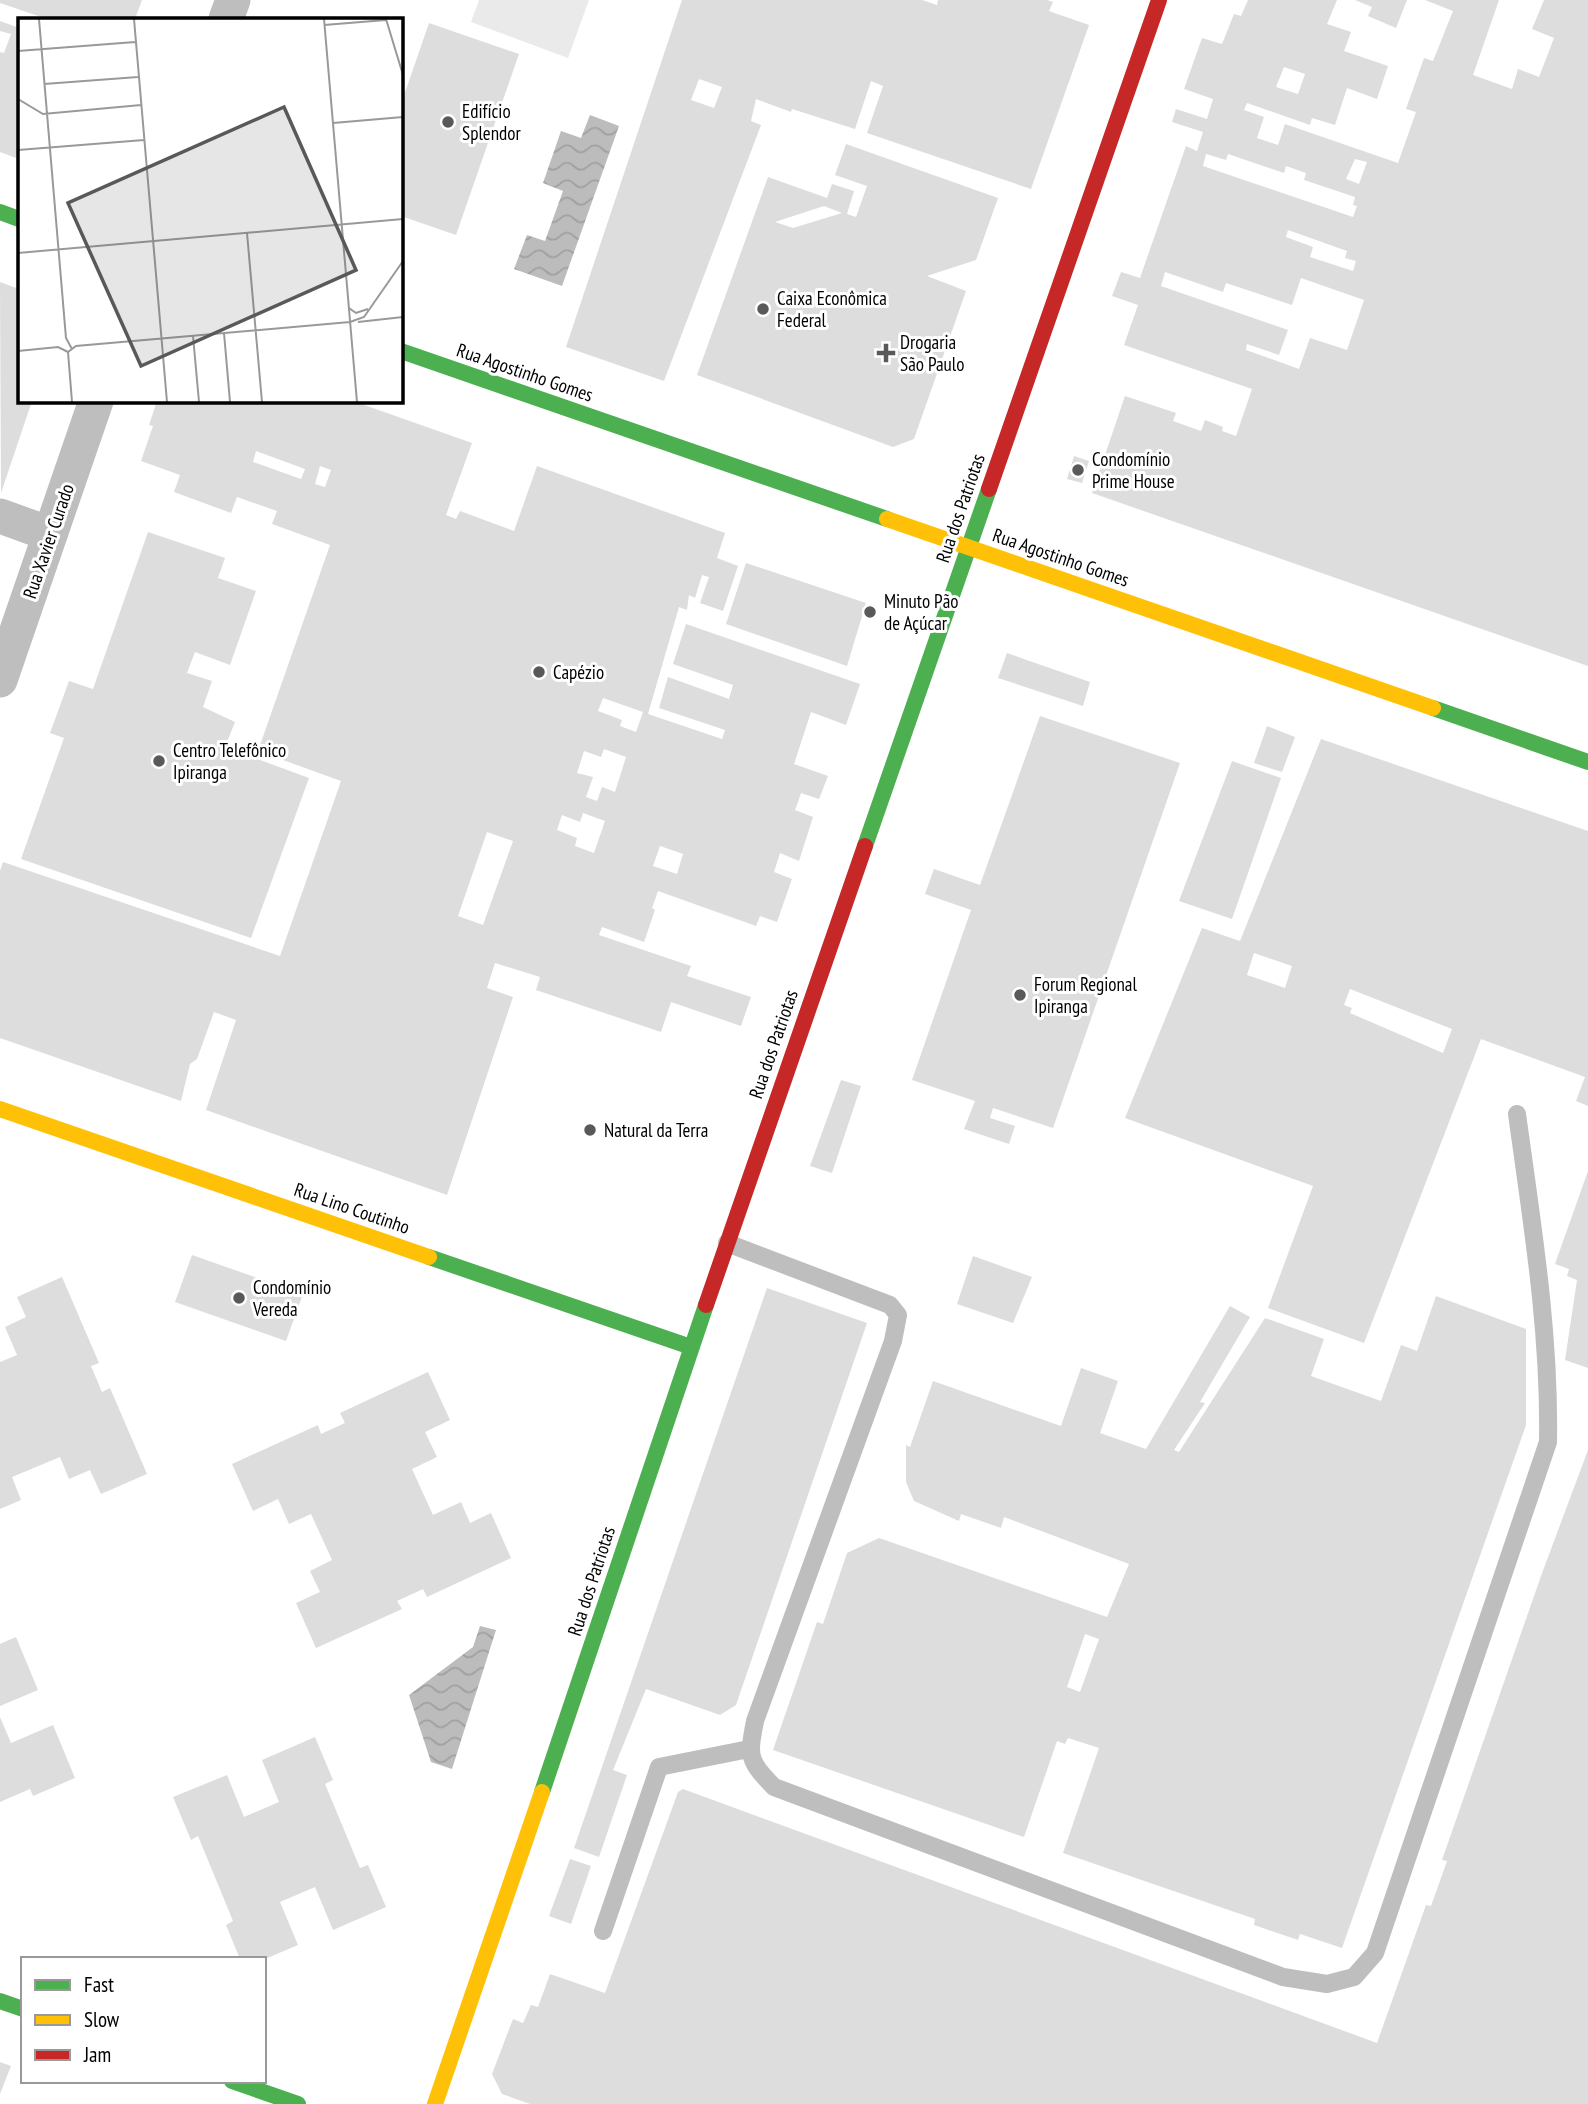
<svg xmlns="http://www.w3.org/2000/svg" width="1588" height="2104" viewBox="0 0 1588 2104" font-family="'PT Sans Narrow',sans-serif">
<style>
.pitch{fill:#eaeaea}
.water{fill:url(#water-waves)}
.building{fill:#ddd;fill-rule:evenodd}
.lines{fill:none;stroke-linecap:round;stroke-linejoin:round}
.lane{stroke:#bebebe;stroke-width:18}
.street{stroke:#bebebe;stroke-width:35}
.fast{stroke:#4caf50;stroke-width:16}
.slow{stroke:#ffc107;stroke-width:16}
.jam{stroke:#c62828;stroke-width:16}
.poi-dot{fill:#595959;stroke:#fff;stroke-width:2.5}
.labels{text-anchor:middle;stroke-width:6;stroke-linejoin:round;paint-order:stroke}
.poi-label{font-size:19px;fill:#000;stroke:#fff;text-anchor:start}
.street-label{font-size:19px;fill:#000;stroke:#fff}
.inset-road{fill:none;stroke:#999;stroke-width:2}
.view{fill:#595959;fill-opacity:0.15;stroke:#595959;stroke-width:3.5}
.inset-edge{fill:none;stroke:#000;stroke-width:3.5}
</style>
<defs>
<pattern id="water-waves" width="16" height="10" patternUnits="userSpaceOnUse" patternTransform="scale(1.75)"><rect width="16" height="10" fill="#bcbcbc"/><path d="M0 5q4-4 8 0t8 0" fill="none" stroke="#a0a0a0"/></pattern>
</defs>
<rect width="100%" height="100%" fill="#fff"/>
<!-- pitch -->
<polygon class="pitch" points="479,0 589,0 568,58 471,22"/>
<!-- water -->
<g class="water">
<polygon points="590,115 619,126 562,286 514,269 527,235 545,241 563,191 543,183 561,131 581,138"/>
<polygon points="480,1626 496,1630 452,1769 431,1762 409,1695 473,1647"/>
</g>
<!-- building -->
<g class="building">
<polygon points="0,0 142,0 135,19 47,19 0,3"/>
<path d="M682,0H922L937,5L938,0H1047L1053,2L1049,11L1089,25L1031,189L867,133L883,86L871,81L855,129L792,109L791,112L756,99L751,121L761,125L664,381L566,347ZM699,79L722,87L714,108L691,100Z"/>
<path d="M1248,0H1337L1327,24L1351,32L1344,51L1388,66L1377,99L1347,88L1335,125L1312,118L1310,125L1247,103L1244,110L1264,117L1257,138L1278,145L1285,124L1398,163L1416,112L1406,109L1424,58L1433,61L1453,11L1425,0H1499L1473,75L1512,89L1518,69L1539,77L1554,38L1532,29L1544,0H1588V666L1092,493L1125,396L1176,413L1173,421L1201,431L1205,420L1223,427L1222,431L1236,436L1252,389L1124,345L1138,305L1112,296L1121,272L1140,278L1186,146L1197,151L1203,132L1172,122L1176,109L1207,119L1213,99L1184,89L1202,38L1222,44L1234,14L1241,16ZM1284,67L1305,74L1298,94L1276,87ZM1206,154L1226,160L1228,154L1284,173L1286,166L1306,173L1304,180L1355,197L1353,205L1357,206L1353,217L1203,166ZM1355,159L1367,162L1359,184L1346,179ZM1288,230L1347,251L1345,258L1356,261L1353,271L1310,257L1313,247L1286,237ZM1165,272L1223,292L1226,283L1292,305L1301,278L1364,300L1347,350L1310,338L1299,369L1246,350L1247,344L1279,355L1288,330L1161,286Z"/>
<polygon points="1355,0 1407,0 1396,28 1368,16 1372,7"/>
<polygon points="0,21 19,28 19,159 0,152 0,52 4,53 11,34 0,31"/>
<polygon points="429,23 519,54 456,235 401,216 401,104"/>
<path d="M846,144L998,198L976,260L927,276L966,291L914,439L893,447L697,375L768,177L827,198L832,184L854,191L847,214L856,217L867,186L835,175ZM824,206L842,213L793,228L775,222Z"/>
<polygon points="0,282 19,289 19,401 32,401 1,493"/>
<path d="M157,401H353L472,443L446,515L456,519L460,511L514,531L537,466L725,533L717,558L738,566L723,611L700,603L709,577L702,575L695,598L689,595L687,610L679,607L648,714L722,739L725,730L659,708L668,677L729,699L733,685L673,664L686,624L860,684L846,725L811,712L794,764L828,776L819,799L801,793L798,802L795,810L813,817L799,861L780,853L774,872L792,879L777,922L760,916L756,926L658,891L652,908L655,910L644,942L602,927L599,935L691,966L687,976L751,997L741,1026L671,1002L661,1032L536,990L540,977L495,963L487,988L513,997L447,1195L206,1110L236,1020L214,1012L197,1059L190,1064L181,1101L0,1038V871L3,862L280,956L341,781L258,751L330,545L272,524L277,511L237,497L231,513L174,492L180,475L141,461L153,426L149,425ZM256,451L305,469L301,479L253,462ZM320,466L331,470L325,487L315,484ZM603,698L643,712L636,732L620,726L622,720L598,711ZM604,749L626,757L615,792L602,787L597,801L586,797L593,777L577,773L584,751L601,757ZM583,813L605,821L594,853L575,846L577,838L557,830L562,815L580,822ZM487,832L513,841L483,925L458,916ZM660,846L683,854L677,874L653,866Z"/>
<polygon points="1074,456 1089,461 1082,483 1067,479"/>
<polygon points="148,532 225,558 218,578 256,591 230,665 195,652 187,673 212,681 203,707 235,722 225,747 309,778 251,938 21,859 64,738 50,733 69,681 93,689"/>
<polygon points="746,563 866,603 847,666 726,624"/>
<polygon points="1007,653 1090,682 1083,706 998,678"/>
<polygon points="1040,716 1180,763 1053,1128 993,1108 990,1118 1015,1126 1009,1144 964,1129 975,1101 912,1080 971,910 925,894 934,869 980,885"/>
<polygon points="1267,726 1295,737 1282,772 1254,763"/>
<path d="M1321,739L1588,831V1106L1576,1101L1585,1077L1481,1039L1364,1343L1268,1308L1313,1186L1125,1118L1202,928L1240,941ZM1254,953L1292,966L1285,988L1247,975ZM1350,989L1452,1029L1443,1053L1350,1013L1352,1008L1344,1005Z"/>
<polygon points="1232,761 1281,778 1232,919 1179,901"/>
<polygon points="841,1080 861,1086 832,1173 810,1166"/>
<polygon points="1588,1171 1588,1368 1565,1360 1577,1280 1567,1276 1569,1269 1555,1264"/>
<polygon points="192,1255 303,1294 286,1341 175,1302"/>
<polygon points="973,1256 1032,1277 1013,1323 957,1304"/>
<polygon points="62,1277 99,1363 91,1366 102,1392 110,1388 147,1474 101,1494 90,1470 69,1479 60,1457 12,1477 21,1500 0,1509 0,1362 17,1355 5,1327 26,1317 17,1297"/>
<polygon points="767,1288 867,1323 736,1705 720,1715 646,1689 613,1770 627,1775 599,1857 574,1848"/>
<path d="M1436,1296L1526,1329V1425L1342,1948L1300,1934L1298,1940L1254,1925L1255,1919L1063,1853L1099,1748L1068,1738L1065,1744L1057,1741L1024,1837L773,1750L817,1622L823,1624L847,1553L879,1538L1107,1617L1129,1564L1004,1517L1001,1528L961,1514L959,1521L914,1501L906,1482V1445L910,1447L933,1381L1061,1426L1081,1368L1118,1381L1100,1433L1146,1449L1230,1306L1250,1317L1200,1402L1205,1403L1174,1450L1179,1452L1265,1318L1324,1339L1311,1376L1381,1401L1401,1345L1417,1351ZM1085,1634L1099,1639L1080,1692L1067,1687Z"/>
<polygon points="428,1372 450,1420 425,1432 437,1457 412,1469 433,1515 461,1502 470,1523 491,1513 511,1558 427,1597 423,1589 397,1601 402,1609 316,1648 296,1603 320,1592 310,1571 332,1560 311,1514 289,1524 278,1499 253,1511 232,1464 318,1425 321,1434 345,1423 340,1413"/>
<polygon points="1588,1450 1588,2104 530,2104 502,2094 492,2074 513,2019 523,2023 531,2005 538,2007 550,1974 605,1993 678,1792 683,1789 1377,2043 1426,1905 1431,1906 1447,1861 1442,1860 1541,1576"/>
<polygon points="16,1637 38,1690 0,1706 0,1644"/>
<polygon points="0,1717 11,1743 53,1725 75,1778 33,1796 30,1789 0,1802"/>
<polygon points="315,1737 333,1780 325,1784 360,1868 368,1865 386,1907 333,1930 315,1887 280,1902 298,1945 265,1959 240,1959 226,1925 233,1921 198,1836 191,1840 173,1797 227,1775 244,1817 279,1802 262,1760"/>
<polygon points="570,1859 591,1866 571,1924 549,1916"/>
<polygon points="0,2062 11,2066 0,2094"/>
</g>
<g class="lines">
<!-- lane -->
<g class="lane">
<path d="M727,1243L890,1305L898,1315L893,1341L755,1721C748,1757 748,1760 774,1787L1283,1977L1327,1984L1354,1977L1375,1953L1548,1442C1550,1332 1532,1223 1517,1114"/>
<polyline points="603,1931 659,1767 749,1749"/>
</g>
<!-- street -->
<g class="street">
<polyline points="226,19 233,0"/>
<polyline points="0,516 50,534"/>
<polyline points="0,680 96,401"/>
</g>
<!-- fast -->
<g class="fast">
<polyline points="0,212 19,219"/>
<polyline points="401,351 887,519"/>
<polyline points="1433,708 1588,762"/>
<polyline points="865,846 989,489"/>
<polyline points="429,1257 691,1347"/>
<polyline points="542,1792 706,1305"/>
<polyline points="0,2001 23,2009"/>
<polyline points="232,2081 298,2104"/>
</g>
<!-- slow -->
<g class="slow">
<polyline points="887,519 1433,708"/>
<polyline points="0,1109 429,1257"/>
<polyline points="435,2104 542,1792"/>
</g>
<!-- jam -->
<g class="jam">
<polyline points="989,489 1159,0"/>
<polyline points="706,1305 865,846"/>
</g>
</g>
<!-- markers -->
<g class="poi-dot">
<circle cx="448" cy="122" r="7"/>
<circle cx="763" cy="309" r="7"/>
<path d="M882.5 342.5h7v7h7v7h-7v7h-7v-7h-7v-7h7z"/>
<circle cx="1078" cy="470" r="7"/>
<circle cx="870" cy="612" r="7"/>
<circle cx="539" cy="672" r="7"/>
<circle cx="159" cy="761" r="7"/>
<circle cx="1020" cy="995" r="7"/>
<circle cx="590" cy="1130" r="7"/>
<circle cx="239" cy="1298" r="7"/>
</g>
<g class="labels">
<!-- poi labels -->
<g class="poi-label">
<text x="462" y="118">Edifício<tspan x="462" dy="22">Splendor</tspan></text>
<text x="777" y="305">Caixa Econômica<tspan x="777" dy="22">Federal</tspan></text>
<text x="900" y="349">Drogaria<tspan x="900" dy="22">São Paulo</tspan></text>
<text x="1092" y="466">Condomínio<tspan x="1092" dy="22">Prime House</tspan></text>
<text x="884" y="608">Minuto Pão<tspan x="884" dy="22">de Açúcar</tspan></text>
<text x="553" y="679">Capézio</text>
<text x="173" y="757">Centro Telefônico<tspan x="173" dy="22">Ipiranga</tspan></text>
<text x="1034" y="991">Forum Regional<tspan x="1034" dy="22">Ipiranga</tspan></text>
<text x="604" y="1137">Natural da Terra</text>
<text x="253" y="1294">Condomínio<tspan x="253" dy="22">Vereda</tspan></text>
</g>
<!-- street labels -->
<g class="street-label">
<text transform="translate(525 372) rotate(19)" y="7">Rua Agostinho Gomes</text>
<text transform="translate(960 508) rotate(-71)" y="7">Rua dos Patriotas</text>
<text transform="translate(48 541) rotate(-71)" y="7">Rua Xavier Curado</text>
<text transform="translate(1061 557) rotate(19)" y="7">Rua Agostinho Gomes</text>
<text transform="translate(773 1044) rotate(-71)" y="7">Rua dos Patriotas</text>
<text transform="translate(352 1208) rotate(19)" y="7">Rua Lino Coutinho</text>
<text transform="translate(591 1581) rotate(-72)" y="7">Rua dos Patriotas</text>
</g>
</g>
<!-- overview -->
<g transform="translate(18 18)">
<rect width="385" height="385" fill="#fff"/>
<path class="inset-road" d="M21,1L48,320L54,331M116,1L149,384M306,1L339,384M368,1L385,57M306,7L368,2M0,33L117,24M26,66L120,59M0,81L25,96L123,87M315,105L385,99M0,132L126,122M229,215L244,384M0,235L385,201M331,290L338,295L350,291M332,304L346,299L385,243M340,304L385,299M206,315L212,384M175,318L181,384M0,333L40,329L50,334M50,334L58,328L332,304M50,334L54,384"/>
<path class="view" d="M266,89L338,252L123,348L50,185Z"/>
<rect width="385" height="385" class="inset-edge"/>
</g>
<!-- legend -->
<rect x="21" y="1957" width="245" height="126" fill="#ffffff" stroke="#999999" stroke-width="2"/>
<rect x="35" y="1980" width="35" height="10" fill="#4caf50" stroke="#999999" stroke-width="2"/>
<text x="84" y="1992" font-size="21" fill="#000000">Fast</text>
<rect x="35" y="2015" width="35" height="10" fill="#ffc107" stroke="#999999" stroke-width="2"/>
<text x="84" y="2027" font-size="21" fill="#000000">Slow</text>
<rect x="35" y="2050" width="35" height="10" fill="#c62828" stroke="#999999" stroke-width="2"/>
<text x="84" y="2062" font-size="21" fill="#000000">Jam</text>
</svg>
